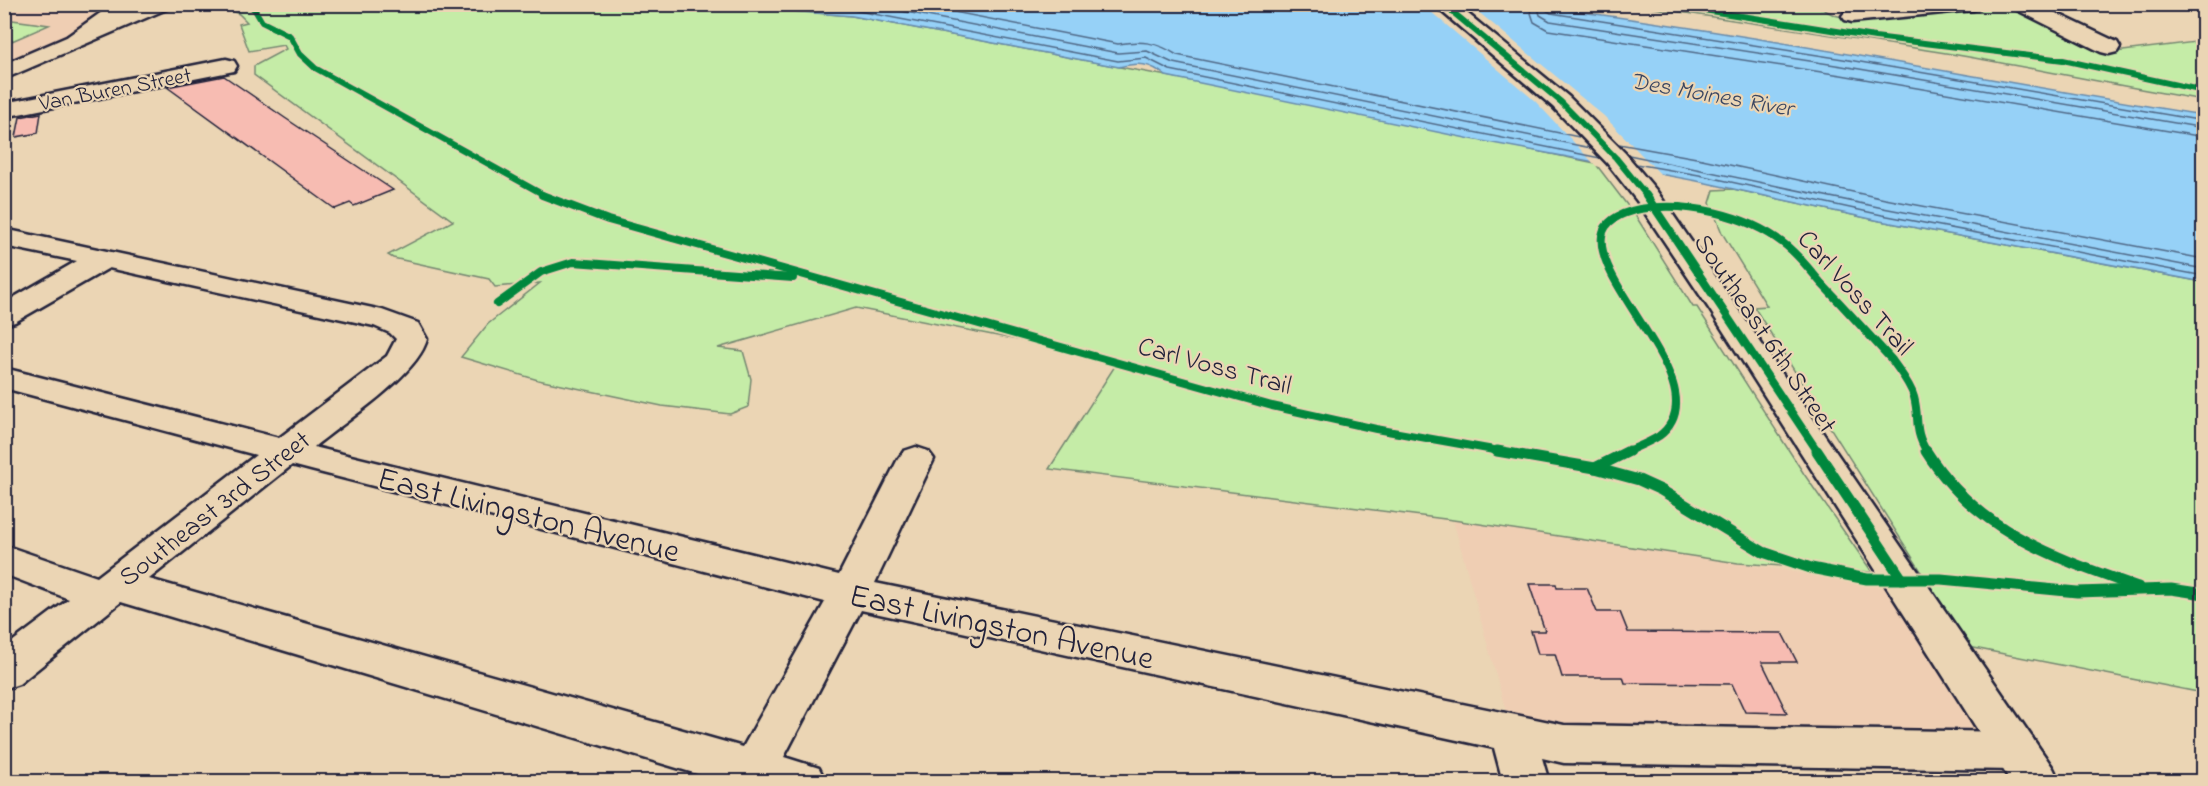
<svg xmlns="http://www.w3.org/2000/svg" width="2208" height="786" viewBox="0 0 2208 786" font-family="'Indie Flower',sans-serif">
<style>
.built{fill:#efceb3}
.green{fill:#c5eca7;stroke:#748771;stroke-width:1.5}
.water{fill:#96d1f7;stroke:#688bac;stroke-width:1.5}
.pier{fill:#ebd5b4}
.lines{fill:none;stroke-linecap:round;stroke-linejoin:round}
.shore{stroke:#506886;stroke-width:1.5}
.building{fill:#f7bcb2;stroke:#22223b;stroke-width:1.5}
.minor-casing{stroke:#22223b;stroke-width:5}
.major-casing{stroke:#22223b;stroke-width:5}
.minor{fill:#ebd5b4;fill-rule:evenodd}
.major{fill:#ebd5b4;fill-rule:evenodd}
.cycleway-far2-casing{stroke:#ebd5b4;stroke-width:9}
.cycleway-far1-casing{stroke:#ebd5b4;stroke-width:12}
.cycleway-casing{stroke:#ebd5b4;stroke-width:15}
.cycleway-far2{stroke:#00873e;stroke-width:6}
.cycleway-far1{stroke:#00873e;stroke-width:8}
.cycleway{stroke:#00873e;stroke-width:11}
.labels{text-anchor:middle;stroke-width:4.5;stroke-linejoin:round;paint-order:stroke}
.far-street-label{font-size:22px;fill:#22223b;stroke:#ebd5b4}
.far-water-label{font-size:24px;font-style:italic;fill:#394561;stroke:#ebd5b4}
.street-label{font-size:27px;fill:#22223b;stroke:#ebd5b4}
.near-street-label{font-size:33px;fill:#22223b;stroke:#ebd5b4}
</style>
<rect width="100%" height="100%" fill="#ebd5b4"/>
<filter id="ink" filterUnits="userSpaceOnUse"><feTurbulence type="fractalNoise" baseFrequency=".0167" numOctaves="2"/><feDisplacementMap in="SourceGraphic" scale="12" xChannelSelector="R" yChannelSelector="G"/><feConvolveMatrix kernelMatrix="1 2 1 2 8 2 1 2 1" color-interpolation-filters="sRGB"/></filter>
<g filter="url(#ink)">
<!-- built -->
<g class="built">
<polygon points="7,5 121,5 76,33 5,65 5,44 48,26 5,19 5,6"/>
<polygon points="1453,520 1881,585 1902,579 2016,751 1512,733"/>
</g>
<!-- green -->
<g class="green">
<polygon points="715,4 852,16 1209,84 1595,163 1637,218 1693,307 1697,307 1804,474 1872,572 1738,563 1453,520 1049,469 1115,366 1023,341 856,308 718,348 743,351 751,379 748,407 730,414 662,406 538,380 461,357 488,324 540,283 495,287 489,279 393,258 388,255 453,221 254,75 254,66 286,49 284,45 249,51 239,24 247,22 239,14 216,5"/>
<path d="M1635,5H1656L1912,43L2050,59L2203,92V100C2123,87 2043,70 1963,56C1854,38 1744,22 1635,5Z"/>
<polygon points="1671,5 1815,5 1834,15 1855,20 2008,5 2019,8 2115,52 2203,41 2203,90 2055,58 1910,40"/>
<polygon points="5,19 49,25 5,44"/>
<polygon points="1733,189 1880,221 2203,282 2203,693 1969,647 1754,307 1767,306 1722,233 1710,203 1714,190"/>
</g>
<!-- water -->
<path class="water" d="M715,5H1527C1754,33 1978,79 2203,115V282L1880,221L1697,181L1471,139L1166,76C1150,63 1139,62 1119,67L852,16Z"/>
<!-- pier -->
<polygon class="pier" points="1423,5 1470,5 1604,116 1664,178 1596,166 1535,101"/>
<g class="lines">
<!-- shore -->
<g class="shore">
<polyline points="789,4 853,10 1118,61 1146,58 1170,70 1600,158"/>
<polyline points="865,4 1118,53 1147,51 1173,63 1591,148"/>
<path d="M913,4L1118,44C1141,40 1157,42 1177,55L1579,137"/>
<polyline points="1528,4 1534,22 1548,30 1841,75 2204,137"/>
<polyline points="1537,4 1540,15 1550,21 1842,66 2204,128"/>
<polyline points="1545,4 1546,10 1551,13 1843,59 2204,121"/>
<polyline points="1619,144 1702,159 1885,199 2204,259"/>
<polyline points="1629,155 1883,208 2204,269"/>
<polyline points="1636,164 1699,175 1882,215 2204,276"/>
</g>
</g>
<!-- building -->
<g class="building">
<polygon points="224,76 285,118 393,190 354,206 350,203 335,209 167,87"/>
<polygon points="41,113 38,133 16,137 20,117"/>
<polygon points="1529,584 1556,584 1557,588 1587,588 1597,612 1620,612 1628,632 1782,633 1797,662 1762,662 1787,713 1745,712 1732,684 1625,683 1623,677 1562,677 1555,654 1538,654 1531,631 1545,631"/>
</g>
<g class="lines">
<!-- minor casing -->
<g class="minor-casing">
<g id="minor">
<path d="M113,4H136C125,20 87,50 68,46L65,41L68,36Z"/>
<polygon points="1905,4 1983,4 1980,8 1973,10 1852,22 1845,20 1842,16 1845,12 1852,10"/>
<polygon points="2010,4 2037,4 2117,42 2120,47 2117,52 2109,54 2101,52 2013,8"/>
<polygon points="226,59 234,61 237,66 234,71 4,117 4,103"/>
<path d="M4,229L382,310L418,323L427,339C418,375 344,422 314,447L839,575L898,459L904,451L916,447L928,451L934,459L875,583L1564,725L2016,732L2032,737L2038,751L2032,765L2016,770L1564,763L1542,758L1549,782H1503L1494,748L861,610L784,757L819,768L826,782H724L121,602L19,684L4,689V648L69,599L4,574V545L97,577L256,455L4,388V368L279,438L387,356L396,339L390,333L374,326L109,268L15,322L4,325V303L77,261L4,246ZM292,465L311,470L825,602L743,747L149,579Z"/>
</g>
</g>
<!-- major casing -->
<g class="major-casing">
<g id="major">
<polygon points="143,4 172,4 169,8 4,79 4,64"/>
<polygon points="1433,4 1456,4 1569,97 1625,153 1656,190 2053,768 2060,782 2011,782 1708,307 1637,201 1607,163 1553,107"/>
</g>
</g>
<!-- minor -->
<use href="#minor" class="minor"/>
<!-- major -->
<use href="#major" class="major"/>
<!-- cycleway-far2 casing -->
<g class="cycleway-far2-casing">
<g id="cycleway-far2">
<polyline points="248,4 255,10 262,22 290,36 300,54 315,68 546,196"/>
<polyline points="1443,4 1561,102 1616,158 1647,196"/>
<polyline points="1666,4 1875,37 2063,60 2204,91"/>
</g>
</g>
<!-- cycleway-far1 casing -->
<g class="cycleway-far1-casing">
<g id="cycleway-far1">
<polyline points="542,195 608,220 1272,406 1376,429 1505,452"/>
<polyline points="1646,195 1818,452"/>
<polyline points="497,304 541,272 573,262 793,278"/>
<path d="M1626,452C1637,447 1650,442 1659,436C1721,390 1594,288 1602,236C1605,218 1625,212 1640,209C1686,201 1747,215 1783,243C1798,254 1809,269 1821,283C1845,308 1868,334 1892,360C1900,372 1910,383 1914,397C1920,420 1913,429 1927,452"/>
</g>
</g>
<!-- cycleway casing -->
<g class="cycleway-casing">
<g id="cycleway">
<polyline points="1497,451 1595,468 1639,480 1661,490 1763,552 1811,568 1867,579 1941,579 2077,592 2171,589 2204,594"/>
<polyline points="1817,451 1902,579"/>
<path d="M1926,451C1976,531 2053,557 2138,587"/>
<polyline points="1595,468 1629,451"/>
</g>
</g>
<!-- cycleway-far2 -->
<use href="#cycleway-far2" class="cycleway-far2"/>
<!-- cycleway-far1 -->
<use href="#cycleway-far1" class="cycleway-far1"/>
<!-- cycleway -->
<use href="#cycleway" class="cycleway"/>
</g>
</g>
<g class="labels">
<!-- far-street labels -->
<g class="far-street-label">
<text transform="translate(115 88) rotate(-11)" y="8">Van Buren Street</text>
</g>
<!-- far-water labels -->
<g class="far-water-label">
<text transform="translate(1712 94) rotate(10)" y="8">Des Moines River</text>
</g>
<!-- street labels -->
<g class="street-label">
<text transform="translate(1856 292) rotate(48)" y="9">Carl Voss Trail</text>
<text transform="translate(1766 333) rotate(56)" y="9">Southeast 6th Street</text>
<text transform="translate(1215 365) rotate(15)" y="9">Carl Voss Trail</text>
<text transform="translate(214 508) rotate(-38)" y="9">Southeast 3rd Street</text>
</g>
<!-- near-street labels -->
<g class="near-street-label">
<text transform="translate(529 513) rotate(14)" y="12">East Livingston Avenue</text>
<text transform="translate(1002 625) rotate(12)" y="12">East Livingston Avenue</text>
</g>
</g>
<!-- margin -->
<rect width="2208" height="786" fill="none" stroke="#ebd5b4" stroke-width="24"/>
<rect x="12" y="12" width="2184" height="762" fill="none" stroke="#22223b" stroke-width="2" filter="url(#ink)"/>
</svg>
